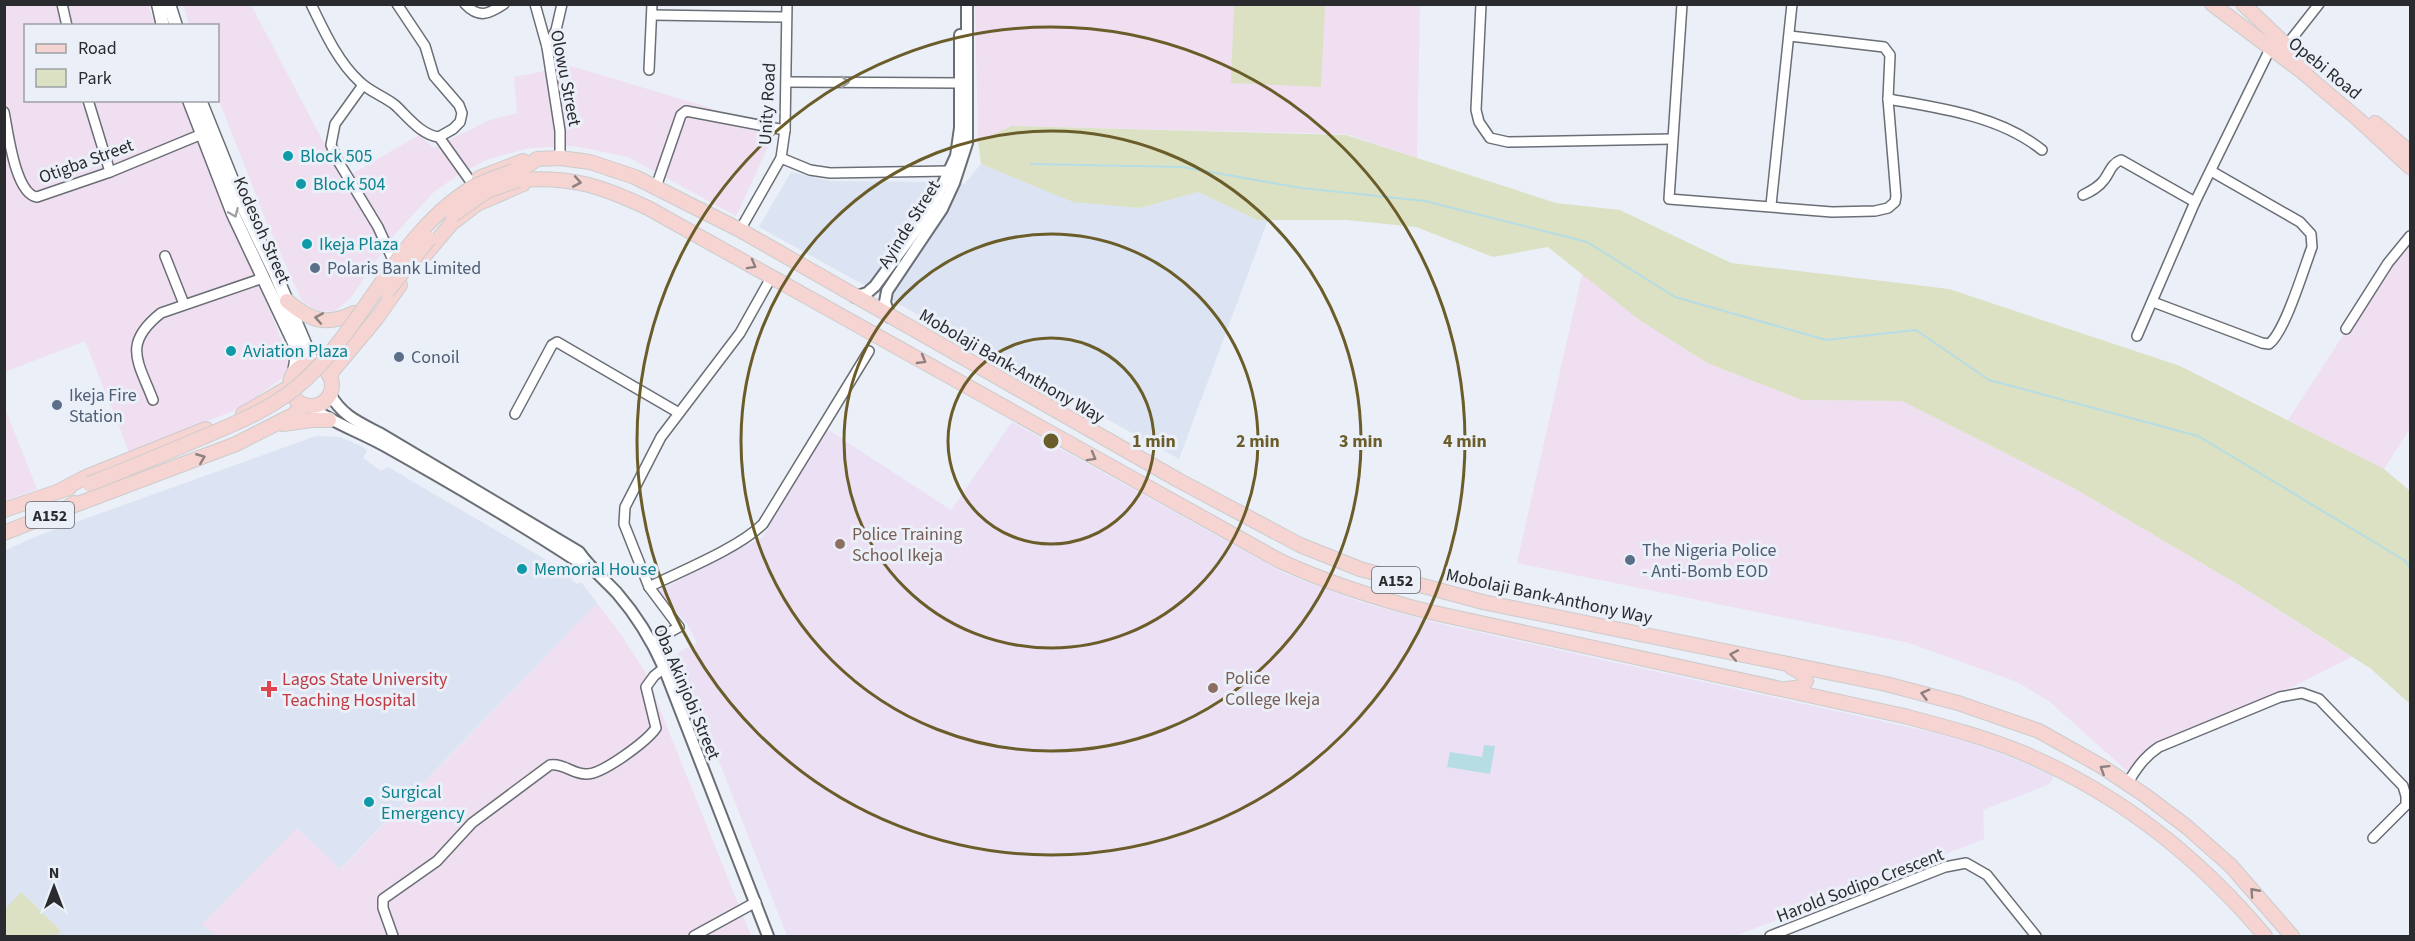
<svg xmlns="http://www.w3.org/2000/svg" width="2415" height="941" viewBox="0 0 2415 941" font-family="'Source Sans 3',sans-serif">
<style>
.commercial{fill:#efdff1}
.built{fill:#dce4f3}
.education{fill:#ece0f5}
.green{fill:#dce1c3}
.water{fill:#b6dde4}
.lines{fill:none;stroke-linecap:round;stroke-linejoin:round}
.stream{stroke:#b6dde4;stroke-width:2}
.minor-casing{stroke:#6a6e75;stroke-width:12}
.tertiary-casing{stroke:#6a6e75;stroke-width:14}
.secondary-casing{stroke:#6a6e75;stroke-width:15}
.primary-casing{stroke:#cccccd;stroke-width:16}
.minor{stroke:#fff;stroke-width:9}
.tertiary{stroke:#fff;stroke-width:10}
.secondary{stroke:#fff;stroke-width:12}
.primary{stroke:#f5d4d2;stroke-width:14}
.primary-bridge-casing{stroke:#cccccd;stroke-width:16;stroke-linecap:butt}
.primary-bridge{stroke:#f5d4d2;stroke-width:14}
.oneway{stroke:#9fa0a1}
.oneway2{stroke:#8f8080}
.ring{fill:none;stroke:#6b5d2a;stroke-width:3}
.culture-dot{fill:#0f9aa8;stroke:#ebeff8;stroke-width:2}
.service-dot{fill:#5c6f8a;stroke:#ebeff8;stroke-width:2}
.education-dot{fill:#8d6e63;stroke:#ebeff8;stroke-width:2}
.health-dot{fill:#e0444e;stroke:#ebeff8;stroke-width:2}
.labels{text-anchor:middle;stroke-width:6;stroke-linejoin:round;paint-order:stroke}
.shield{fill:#ebeff8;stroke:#63666b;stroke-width:1.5}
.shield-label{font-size:16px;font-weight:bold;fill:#292b2e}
.street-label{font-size:18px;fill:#292b2e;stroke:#ebeff8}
.culture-label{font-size:18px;fill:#0d838f;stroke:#ebeff8;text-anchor:start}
.service-label{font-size:18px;fill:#4e5e75;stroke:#ebeff8;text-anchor:start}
.education-label{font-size:18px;fill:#785e54;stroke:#ebeff8;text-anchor:start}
.health-label{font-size:18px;fill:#be3a42;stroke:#ebeff8;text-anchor:start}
.centre{fill:#6b5d2a;stroke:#ebeff8;stroke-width:3}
.ring-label{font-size:18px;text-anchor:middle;font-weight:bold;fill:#6b5d2a;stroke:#ebeff8;stroke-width:6;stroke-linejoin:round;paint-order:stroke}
</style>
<rect width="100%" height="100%" fill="#ebeff8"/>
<!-- commercial -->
<g class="commercial">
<polygon points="5,5 148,5 155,25 26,26 26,100 185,101 285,348 289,369 281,379 241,408 129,452 85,341 5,372"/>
<polygon points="184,5 251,5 343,179 419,135 434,148 489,120 517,113 514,77 571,66 777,128 736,216 628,157 574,146 530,148 489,159 461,173 434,192 395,234 349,300 335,311 319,312 302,301 268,226 218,98 218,26 189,25"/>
<polygon points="975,5 1420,5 1417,158 1346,134 1012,126 978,141"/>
<polygon points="2410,237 2410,428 2384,469 2288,420 2402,245"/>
<polygon points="1582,274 1638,319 1707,363 1802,400 1902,401 2072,487 2239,585 2352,657 2294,686 2147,750 2127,771 2050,702 2017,682 1909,643 1517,563"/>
<polygon points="4,406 37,489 5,501 4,501"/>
<polygon points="597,603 622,636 645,672 751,936 215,936 201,924 297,828 341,869"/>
</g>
<!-- built -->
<g class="built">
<polygon points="981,164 1014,177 1140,208 1198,192 1257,220 1268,220 1179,459 759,227 791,172 830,181 937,182 964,184"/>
<polygon points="316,436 340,437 359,445 367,450 363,458 381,471 388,467 538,555 573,577 571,580 578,584 581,582 597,603 340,869 297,828 202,924 215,936 5,936 4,551 37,536"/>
</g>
<!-- education -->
<polygon class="education" points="1012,422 1284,573 1361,602 1432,622 1945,735 1992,750 2054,775 2050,784 1983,810 1984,839 1735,936 787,936 677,653 697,643 687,624 658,591 763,537 827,429 951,510"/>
<!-- green -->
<g class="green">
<polygon points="1234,5 1325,5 1321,87 1231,83"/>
<polygon points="1012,126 1346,135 1556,203 1620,210 1731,263 1949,289 2180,366 2384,469 2410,491 2410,704 2370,668 2239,585 2072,487 1902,401 1802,400 1707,363 1638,319 1548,247 1493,257 1416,227 1347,220 1257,220 1198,192 1140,208 1073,202 981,164 978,141"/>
<polygon points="21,892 61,931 56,936 5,936 5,909"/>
</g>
<!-- water -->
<polygon class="water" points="1484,745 1495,746 1490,774 1447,767 1450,752 1482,757"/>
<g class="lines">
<!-- stream -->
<polyline class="stream" points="1031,164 1182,167 1301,188 1425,201 1587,242 1675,297 1826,340 1916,330 1989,380 2198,436 2404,560 2410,567"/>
<!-- minor casing -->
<g class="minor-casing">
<g id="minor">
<polyline points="62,4 67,26"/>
<path d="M311,4C324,31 338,62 360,82C370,92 384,96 395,105C408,117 421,135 439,137"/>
<polyline points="397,4 425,46 434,76 459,105 462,113 460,122 453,129 439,137"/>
<path d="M465,4C479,19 489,14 504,4"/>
<polyline points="535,4 547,47 560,131 560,158"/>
<polyline points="1481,4 1476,110 1479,122 1490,138 1508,142 1672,139"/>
<polyline points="1682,4 1669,199 1832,212 1875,211 1888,208 1895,202 1896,196 1888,99 1890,55 1884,47 1790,36"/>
<polyline points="652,15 786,17"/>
<polyline points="2286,46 2319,4"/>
<polyline points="547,47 556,30 562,4"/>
<polyline points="649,70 652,4"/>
<polyline points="787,82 960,83"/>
<polyline points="363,85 335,124 331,145 338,161 378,227 392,258"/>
<path d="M1888,99C1940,108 2000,116 2042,150"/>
<polyline points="88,100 110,172"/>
<path d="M4,112C8,131 15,194 37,197L110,172L202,134"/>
<polyline points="439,137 471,182"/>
<polyline points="781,158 810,170 830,173 949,171"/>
<polyline points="656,187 681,115 686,111 785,130"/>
<path d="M2083,195C2091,191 2099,187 2104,180C2110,172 2111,164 2121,160L2195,202"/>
<polyline points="1771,205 1792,4"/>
<polyline points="740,230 781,158 785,130 787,4"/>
<polyline points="165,256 184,304"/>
<path d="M2153,302L2262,343L2269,344C2285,332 2304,268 2312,247L2311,234L2300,222L2211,171"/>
<polyline points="2346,329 2388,263 2410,236"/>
<polyline points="2137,336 2195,202 2271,47"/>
<path d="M153,400C138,361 122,344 161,313L263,278"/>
<polyline points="515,414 552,345 557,342 679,413"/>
<path d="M649,587C681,571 737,549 763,524L869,351"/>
<polyline points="652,642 679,627 649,587 624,524 625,507 661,437 740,333 772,276"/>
<path d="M2127,784C2136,769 2144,757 2159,747L2280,697L2302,693L2319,699L2403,786L2406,796V805L2373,838"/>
<path d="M393,936L383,908V899L437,861L472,823L550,765C564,763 572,774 586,774C602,775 647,741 656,728L646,687L654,676L664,668"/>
<polyline points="694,936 756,902"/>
<polyline points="1770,936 1945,867 1966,863 1987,875 2036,936"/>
</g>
</g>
<!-- tertiary casing -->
<g class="tertiary-casing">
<g id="tertiary">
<polyline points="855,297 867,293 875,286 931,210 956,156 960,128 960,35"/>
<polyline points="890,317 885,302 887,291 942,209 954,183 967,143 967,4"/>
<path d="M330,394C342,416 360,423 381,434L579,552C590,568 604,579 617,593C637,616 652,641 664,668L768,936"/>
<path d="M309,406C333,423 360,432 385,446C449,482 513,519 574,559L587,565"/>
</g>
</g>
<!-- secondary casing -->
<g class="secondary-casing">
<g id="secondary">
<polyline points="158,4 163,26"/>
<polyline points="169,4 176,26"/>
<polyline points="189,100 233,214 295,345 296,361 294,373"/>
<polyline points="200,100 243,207 275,273 314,365"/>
</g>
</g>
<!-- primary casing -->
<g class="primary-casing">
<g id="primary">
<polyline points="2212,4 2300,70 2358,119 2410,167"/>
<polyline points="2243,4 2308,66"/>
<polyline points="2375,123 2410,152"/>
<polyline points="514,171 527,166 537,159 560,158 590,162 635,177 740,230 1178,480 1300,545 1360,569 1483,602 1886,684 1958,703 2039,731 2101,766 2146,796 2187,827 2231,866 2292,936"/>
<polyline points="479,178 523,161"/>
<path d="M518,180C572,176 601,186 648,208L1280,561C1328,583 1378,599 1430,612L1904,716C1942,726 1981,736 2018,751C2115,791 2198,856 2265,936"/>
<polyline points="424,256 451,224 477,204 523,184"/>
<path d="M287,301C310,320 325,327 354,313"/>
<circle cx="311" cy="385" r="21"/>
<polyline points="329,375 376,319 400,285"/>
<polyline points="243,414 286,389"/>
<polyline points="283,424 311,420 329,420"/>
<polyline points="61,490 86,477 206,429"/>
<polyline points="67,508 236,444 293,415 304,405"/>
<polyline points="4,510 69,488"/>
<polyline points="4,533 67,508 74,503"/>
<polyline points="1787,689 1802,687 1806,681 1802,673 1791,667"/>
</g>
</g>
<!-- minor -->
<use href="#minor" class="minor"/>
<!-- tertiary -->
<use href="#tertiary" class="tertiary"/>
<!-- secondary -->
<use href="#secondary" class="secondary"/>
<!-- primary -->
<use href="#primary" class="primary"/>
<!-- primary-bridge casing -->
<g class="primary-bridge-casing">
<g id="primary-bridge">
<polyline points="453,215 487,191 518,180"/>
<polyline points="387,292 429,239"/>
<path d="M89,484C127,469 165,454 203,437C239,422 276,407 305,380C366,323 397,236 468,190C483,181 499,176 514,171"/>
</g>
</g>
<!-- primary-bridge -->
<use href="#primary-bridge" class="primary-bridge"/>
</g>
<!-- one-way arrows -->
<defs><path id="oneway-chevron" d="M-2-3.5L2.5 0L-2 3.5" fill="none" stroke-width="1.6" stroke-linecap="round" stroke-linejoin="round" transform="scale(1.5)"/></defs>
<g class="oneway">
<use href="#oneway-chevron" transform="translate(845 82)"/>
<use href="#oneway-chevron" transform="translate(234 213) rotate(67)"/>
</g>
<g class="oneway2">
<use href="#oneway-chevron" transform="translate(577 182) rotate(10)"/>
<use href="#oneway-chevron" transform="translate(752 265) rotate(29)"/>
<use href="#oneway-chevron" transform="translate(319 318) rotate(-170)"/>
<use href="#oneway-chevron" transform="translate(922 360) rotate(30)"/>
<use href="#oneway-chevron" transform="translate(1092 457) rotate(29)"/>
<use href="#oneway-chevron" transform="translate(201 458) rotate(-22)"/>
<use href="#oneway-chevron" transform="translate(1734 655) rotate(-169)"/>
<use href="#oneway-chevron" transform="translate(1925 694) rotate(-165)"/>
<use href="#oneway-chevron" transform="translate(2104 769) rotate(-148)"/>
<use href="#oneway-chevron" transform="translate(2254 892) rotate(-132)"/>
</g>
<!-- distance rings -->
<g class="ring">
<circle cx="1051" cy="441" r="103"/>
<circle cx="1051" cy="441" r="207"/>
<circle cx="1051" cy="441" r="310"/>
<circle cx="1051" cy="441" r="414"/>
</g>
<!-- markers -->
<g class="culture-dot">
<circle cx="288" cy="156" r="6"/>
<circle cx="301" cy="184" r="6"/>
<circle cx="307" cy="244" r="6"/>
<circle cx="231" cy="351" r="6"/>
<circle cx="522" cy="569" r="6"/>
<circle cx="369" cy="802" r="6"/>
</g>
<g class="service-dot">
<circle cx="315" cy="268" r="6"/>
<circle cx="399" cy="357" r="6"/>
<circle cx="57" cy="405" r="6"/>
<circle cx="1630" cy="560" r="6"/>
</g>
<g class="education-dot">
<circle cx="840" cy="544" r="6"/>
<circle cx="1213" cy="688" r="6"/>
</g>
<path class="health-dot" d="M266 680h6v6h6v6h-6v6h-6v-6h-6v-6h6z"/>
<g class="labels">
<!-- shield labels -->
<g class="shield">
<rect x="26" y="502" width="48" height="26" rx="4.5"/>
<rect x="1372" y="567" width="48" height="26" rx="4.5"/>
</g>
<g class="shield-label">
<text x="50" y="521">A152</text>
<text x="1396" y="586">A152</text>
</g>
<!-- street labels -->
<g class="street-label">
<text transform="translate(2325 68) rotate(39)" y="6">Opebi Road</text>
<text transform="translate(566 78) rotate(79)" y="6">Olowu Street</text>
<text transform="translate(767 104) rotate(-87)" y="6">Unity Road</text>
<text transform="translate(86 161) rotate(-20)" y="6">Otigba Street</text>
<text transform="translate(909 224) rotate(-58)" y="6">Ayinde Street</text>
<text transform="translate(262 230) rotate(66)" y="6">Kodesoh Street</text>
<text transform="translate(1012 366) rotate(30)" y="6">Mobolaji Bank-Anthony Way</text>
<text transform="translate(1549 596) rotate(12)" y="6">Mobolaji Bank-Anthony Way</text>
<text transform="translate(687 692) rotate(67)" y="6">Oba Akinjobi Street</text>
<text transform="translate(1860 885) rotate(-21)" y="6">Harold Sodipo Crescent</text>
</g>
<!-- culture labels -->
<g class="culture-label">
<text x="300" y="162">Block 505</text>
<text x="313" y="190">Block 504</text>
<text x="319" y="250">Ikeja Plaza</text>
<text x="243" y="357">Aviation Plaza</text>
<text x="534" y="575">Memorial House</text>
<text x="381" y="798">Surgical<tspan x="381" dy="21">Emergency</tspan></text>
</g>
<!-- service labels -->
<g class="service-label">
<text x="327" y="274">Polaris Bank Limited</text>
<text x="411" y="363">Conoil</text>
<text x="69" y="401">Ikeja Fire<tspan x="69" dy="21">Station</tspan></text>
<text x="1642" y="556">The Nigeria Police<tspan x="1642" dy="21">- Anti-Bomb EOD</tspan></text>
</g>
<!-- education labels -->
<g class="education-label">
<text x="852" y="540">Police Training<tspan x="852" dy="21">School Ikeja</tspan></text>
<text x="1225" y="684">Police<tspan x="1225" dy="21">College Ikeja</tspan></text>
</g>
<!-- health labels -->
<g class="health-label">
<text x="282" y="685">Lagos State University<tspan x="282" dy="21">Teaching Hospital</tspan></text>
</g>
</g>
<circle cx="1051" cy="441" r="9" class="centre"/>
<g class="ring-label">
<text x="1154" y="447">1 min</text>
<text x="1258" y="447">2 min</text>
<text x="1361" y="447">3 min</text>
<text x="1465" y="447">4 min</text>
</g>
<!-- border -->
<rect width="2415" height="941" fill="none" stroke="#292b2e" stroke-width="12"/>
<!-- legend -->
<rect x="24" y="24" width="195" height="78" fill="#ebeff8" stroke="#9da1a7" stroke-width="1.5"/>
<rect x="36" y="44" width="30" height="9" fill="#f5d4d2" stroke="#9da1a7" stroke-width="1.5"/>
<text x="78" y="54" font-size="18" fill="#292b2e">Road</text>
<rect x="36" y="69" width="30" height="18" fill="#dce1c3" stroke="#9da1a7" stroke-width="1.5"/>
<text x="78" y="84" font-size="18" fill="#292b2e">Park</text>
<!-- north arrow -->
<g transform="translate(54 887)" stroke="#ebeff8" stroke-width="4.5" paint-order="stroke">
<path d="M0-4.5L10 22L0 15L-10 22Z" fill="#292b2e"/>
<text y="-9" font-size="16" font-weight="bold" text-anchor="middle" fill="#292b2e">N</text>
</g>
</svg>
